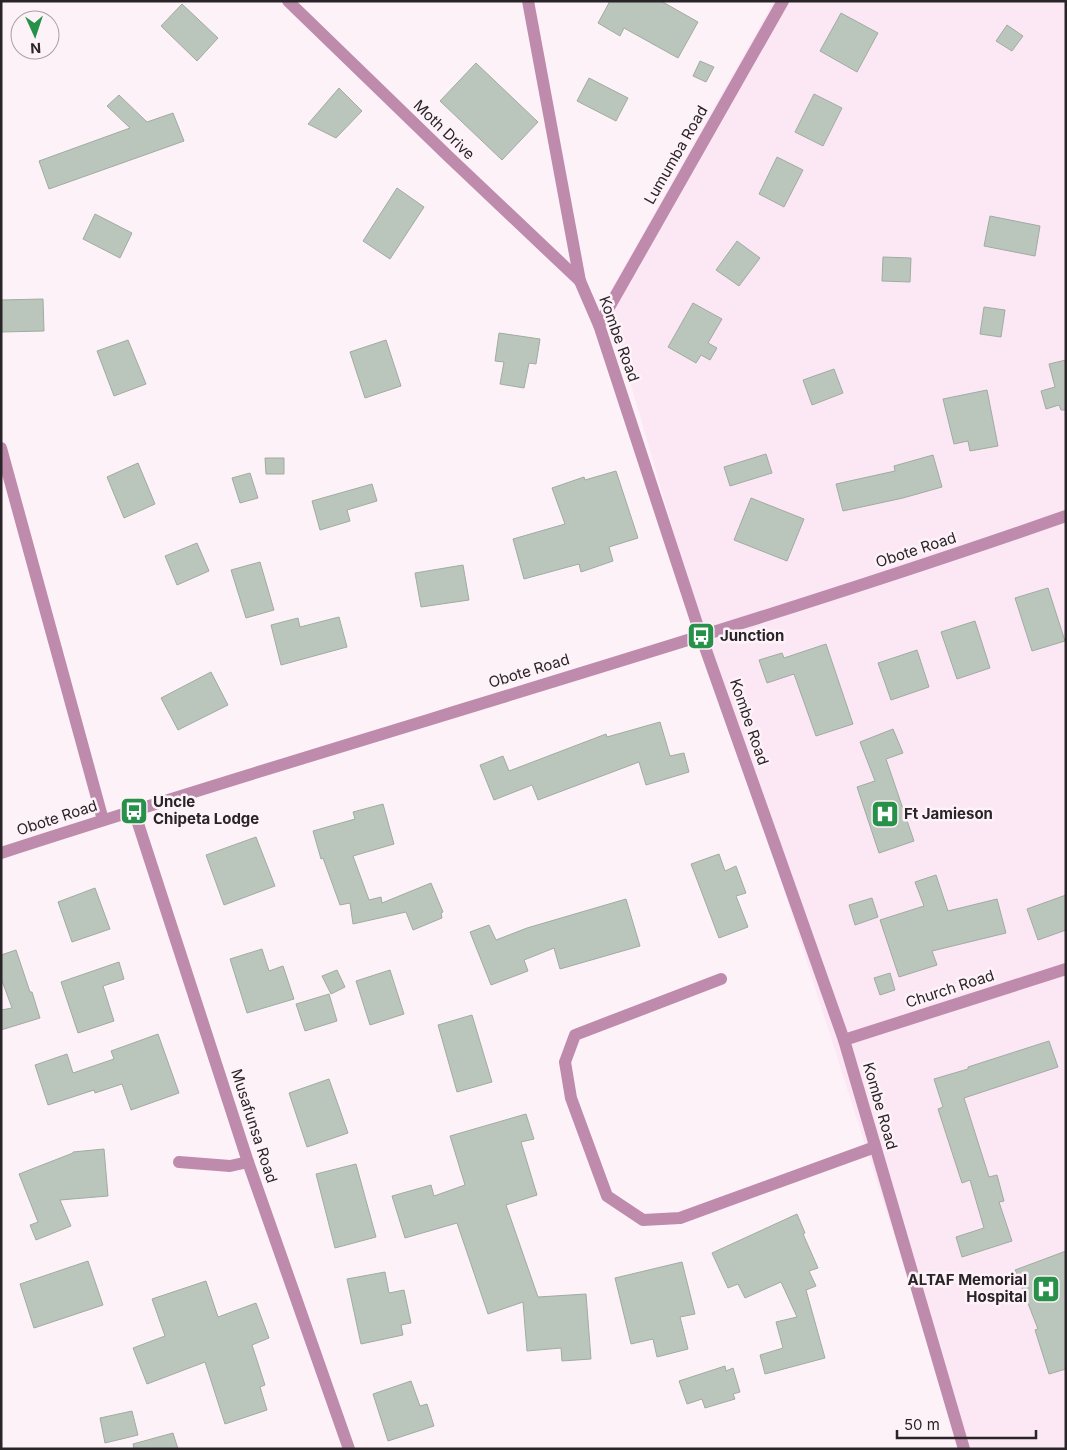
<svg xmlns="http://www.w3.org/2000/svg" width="1067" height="1450" viewBox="0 0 1067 1450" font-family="Inter,sans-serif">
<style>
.built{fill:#fce7f4}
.building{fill:#bac5bb;stroke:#a0aca2}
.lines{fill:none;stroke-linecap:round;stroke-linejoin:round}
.minor{stroke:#bf8bad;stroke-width:12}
.labels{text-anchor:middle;stroke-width:5;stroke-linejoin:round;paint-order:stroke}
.street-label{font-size:15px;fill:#292427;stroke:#fef2f9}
.poi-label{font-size:15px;font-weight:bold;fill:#292427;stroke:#fef2f9;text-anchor:start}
</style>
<rect width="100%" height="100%" fill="#fef2f9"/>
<!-- built -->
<polygon class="built" points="774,1 1066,1 1066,1449 962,1449 711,661 606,299"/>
<!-- building -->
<g class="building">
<polygon points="610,1 661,1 698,22 678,58 624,28 620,36 598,23"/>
<polygon points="182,4 218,38 197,61 161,26"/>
<polygon points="841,13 878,33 857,72 820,51"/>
<polygon points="1007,25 1023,36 1012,51 996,41"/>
<polygon points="700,61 714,67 706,82 693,76"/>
<polygon points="476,63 538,122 502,160 440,101"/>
<polygon points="589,78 628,98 616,121 577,101"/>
<polygon points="339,88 362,111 336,138 308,124"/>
<polygon points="814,94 842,108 823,146 795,132"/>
<polygon points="119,95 147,122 173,113 184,141 49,189 39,161 130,128 107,106"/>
<polygon points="777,157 803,170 784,207 759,194"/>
<polygon points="397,188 424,207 390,259 363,241"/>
<polygon points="95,214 132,233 120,258 83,239"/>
<polygon points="990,216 1040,226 1035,256 984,246"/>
<polygon points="737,241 760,258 739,286 716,270"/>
<polygon points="883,257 911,258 910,282 882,281"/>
<polygon points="43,299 44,331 1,332 1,300"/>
<polygon points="693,303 722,319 708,343 717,348 710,360 701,355 696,363 668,347"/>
<polygon points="984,307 1005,310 1001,337 980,334"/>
<polygon points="499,333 540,339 536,364 529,363 524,388 500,384 504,362 495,361"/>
<polygon points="128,340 146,384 114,396 97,351"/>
<polygon points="386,340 401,386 365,398 350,352"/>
<polygon points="1066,360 1066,410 1061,410 1059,405 1046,409 1041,391 1055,387 1049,364"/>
<polygon points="834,369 843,393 812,405 803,380"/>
<polygon points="987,390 998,446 970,451 968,441 954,444 943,399"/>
<polygon points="766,454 772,473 730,486 724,467"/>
<polygon points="933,455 942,487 903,498 843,511 836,484 895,471 894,466"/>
<polygon points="265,458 284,458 284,474 266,474"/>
<polygon points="138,463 155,504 124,518 107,477"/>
<polygon points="616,471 638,538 609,547 613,561 581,572 579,564 524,579 513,539 565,524 552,488 584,477 585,480"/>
<polygon points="250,473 258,498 240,503 232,478"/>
<polygon points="372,484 377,501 347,510 350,521 320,530 312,501"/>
<polygon points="751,498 804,519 787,561 734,540"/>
<polygon points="197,543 209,571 177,585 165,556"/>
<polygon points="260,562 274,610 246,618 231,570"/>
<polygon points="463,565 469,600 421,607 415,573"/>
<polygon points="1048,588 1065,641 1032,651 1015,598"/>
<polygon points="339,617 347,647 281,665 271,625 298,618 300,627"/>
<polygon points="975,621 990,668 957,679 941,632"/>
<polygon points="826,644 853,724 816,736 794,674 767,683 759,660 782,653 784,658"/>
<polygon points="917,650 929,687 891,700 878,663"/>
<polygon points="211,672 228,705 178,730 161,698"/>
<polygon points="660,722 670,756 684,753 689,772 646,785 639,762 538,800 532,785 494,800 480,765 503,756 509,771 606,734 607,737"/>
<polygon points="893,729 903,753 886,759 914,841 879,853 857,787 875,781 860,742"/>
<polygon points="383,804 394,844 353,856 369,900 381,897 382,903 431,883 443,912 441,913 442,918 413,930 406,912 353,924 350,903 340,905 323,858 321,859 313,831 355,819 353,812"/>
<polygon points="256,837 275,886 224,905 206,855"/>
<polygon points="719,854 725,871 736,866 746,893 736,896 748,927 719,938 691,864"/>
<polygon points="936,875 948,911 997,899 1006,933 932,951 937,965 899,977 880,920 924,906 915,882"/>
<polygon points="95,888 110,929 72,942 58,902"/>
<polygon points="1066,895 1066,930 1038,940 1027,909"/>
<polygon points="872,898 878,917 855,925 849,905"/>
<polygon points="626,899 640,946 560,969 554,948 524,960 528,971 491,985 470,932 489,925 496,940 527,928"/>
<polygon points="262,949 269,971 283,966 294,999 247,1013 230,959"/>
<polygon points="16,950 30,992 32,992 40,1018 1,1030 1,1010 12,1008 1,978 1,955"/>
<polygon points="119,962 124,979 103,986 114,1021 78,1033 61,982"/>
<polygon points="337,970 345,987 331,994 322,976"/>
<polygon points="390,970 404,1014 370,1025 356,981"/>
<polygon points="890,973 895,990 880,995 874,978"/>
<polygon points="329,994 337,1021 305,1031 296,1004"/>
<polygon points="472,1015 492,1082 457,1092 438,1025"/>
<polygon points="158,1034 179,1093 131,1110 122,1084 95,1093 94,1090 48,1105 35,1065 67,1054 73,1073 114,1059 111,1051"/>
<polygon points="1049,1041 1058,1067 964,1098 989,1177 997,1175 1004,1201 999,1202 1012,1241 962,1257 956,1237 984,1228 970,1180 962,1183 938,1109 943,1107 934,1079 968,1069 968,1067"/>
<polygon points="329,1079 348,1133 307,1147 289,1093"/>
<polygon points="526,1114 534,1139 521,1142 537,1195 506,1205 538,1297 586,1294 591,1359 562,1361 561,1348 527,1351 523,1302 488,1314 457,1223 405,1238 392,1196 431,1185 434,1196 465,1185 450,1136"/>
<polygon points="104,1149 108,1196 60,1200 71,1226 36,1240 30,1225 38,1222 19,1174 73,1153 73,1152"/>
<polygon points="356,1164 376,1237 335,1248 316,1174"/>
<polygon points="797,1214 805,1233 803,1234 818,1268 809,1271 816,1286 806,1290 825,1358 765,1374 760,1355 783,1348 776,1322 797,1317 781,1282 745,1298 738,1284 728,1288 712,1253"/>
<polygon points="1066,1251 1066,1369 1049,1374 1035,1330 1038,1329 1015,1270"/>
<polygon points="88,1261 103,1305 34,1328 20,1284"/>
<polygon points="682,1262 695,1314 680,1317 688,1349 657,1357 653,1339 631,1344 615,1278"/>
<polygon points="385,1272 389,1293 404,1290 411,1323 401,1325 403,1335 361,1344 347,1279"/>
<polygon points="206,1281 218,1317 256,1303 269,1338 252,1345 265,1385 260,1387 267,1410 225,1424 205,1362 147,1384 133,1348 165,1336 152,1299"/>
<polygon points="725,1366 726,1371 733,1368 740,1392 733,1394 735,1399 705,1408 702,1399 687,1404 679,1381"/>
<polygon points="411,1381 420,1406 427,1404 434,1426 388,1441 373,1394"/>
<polygon points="132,1411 138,1435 105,1443 100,1418"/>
<polygon points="173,1433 178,1449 134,1449 133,1444"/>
</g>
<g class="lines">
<!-- minor -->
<g class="minor">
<polyline points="288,1 448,156 580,281"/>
<polyline points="528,1 580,281 599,325 701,636 844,1040 964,1449"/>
<polyline points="599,325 783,1"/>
<polyline points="1,448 103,820"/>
<polyline points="134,811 248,1162 349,1449"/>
<path d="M1,853C355,738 714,639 1066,516"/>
<polyline points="721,979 575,1035 565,1062 571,1098 607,1196 643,1220 680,1218 875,1147"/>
<polyline points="844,1040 1066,969"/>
<polyline points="179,1162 230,1166 248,1162"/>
</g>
</g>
<!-- icons -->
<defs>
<g id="bus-square" transform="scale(1.4375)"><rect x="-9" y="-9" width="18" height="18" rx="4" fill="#279149" stroke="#fef2f9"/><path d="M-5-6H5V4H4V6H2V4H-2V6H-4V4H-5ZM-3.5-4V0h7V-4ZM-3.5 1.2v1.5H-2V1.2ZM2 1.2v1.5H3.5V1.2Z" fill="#fff"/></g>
<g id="hospital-square" transform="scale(1.4375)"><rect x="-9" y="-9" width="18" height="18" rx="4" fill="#279149" stroke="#fef2f9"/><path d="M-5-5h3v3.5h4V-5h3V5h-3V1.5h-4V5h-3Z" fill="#fff"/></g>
</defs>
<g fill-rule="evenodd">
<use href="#bus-square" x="701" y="636"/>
<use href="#bus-square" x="134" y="811"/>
<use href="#hospital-square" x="885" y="814"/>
<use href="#hospital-square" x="1046" y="1289"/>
</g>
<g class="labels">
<!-- street labels -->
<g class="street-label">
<text transform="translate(444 130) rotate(44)" y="5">Moth Drive</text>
<text transform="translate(676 155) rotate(-60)" y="5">Lumumba Road</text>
<text transform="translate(619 339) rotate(70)" y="5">Kombe Road</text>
<text transform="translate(916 550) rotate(-18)" y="5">Obote Road</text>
<text transform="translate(529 671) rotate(-17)" y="5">Obote Road</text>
<text transform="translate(749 722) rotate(71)" y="5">Kombe Road</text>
<text transform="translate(57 818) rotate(-18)" y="5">Obote Road</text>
<text transform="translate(950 989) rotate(-18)" y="5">Church Road</text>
<text transform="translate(880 1106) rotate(74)" y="5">Kombe Road</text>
<text transform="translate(254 1126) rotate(72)" y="5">Musafunsa Road</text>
</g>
<!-- poi labels -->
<g class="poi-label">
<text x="720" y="641">Junction</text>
<text x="153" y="807">Uncle<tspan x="153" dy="17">Chipeta Lodge</tspan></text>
<text x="904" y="819">Ft Jamieson</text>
<text x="1027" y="1285" text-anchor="end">ALTAF Memorial<tspan x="1027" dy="17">Hospital</tspan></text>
</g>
</g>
<!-- border -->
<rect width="1067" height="1450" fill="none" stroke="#292427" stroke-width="5"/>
<!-- north arrow -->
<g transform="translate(35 35) rotate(177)"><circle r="24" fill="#fef2f9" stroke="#a9a0a5"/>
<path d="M0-4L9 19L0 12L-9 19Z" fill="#279149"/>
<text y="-8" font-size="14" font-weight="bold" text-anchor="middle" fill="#292427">N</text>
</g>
<!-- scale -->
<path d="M897 1430v8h139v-8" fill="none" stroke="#292427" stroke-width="2.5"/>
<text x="904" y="1430" font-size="15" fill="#292427" stroke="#fef2f9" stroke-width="4" paint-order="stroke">50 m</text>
</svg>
